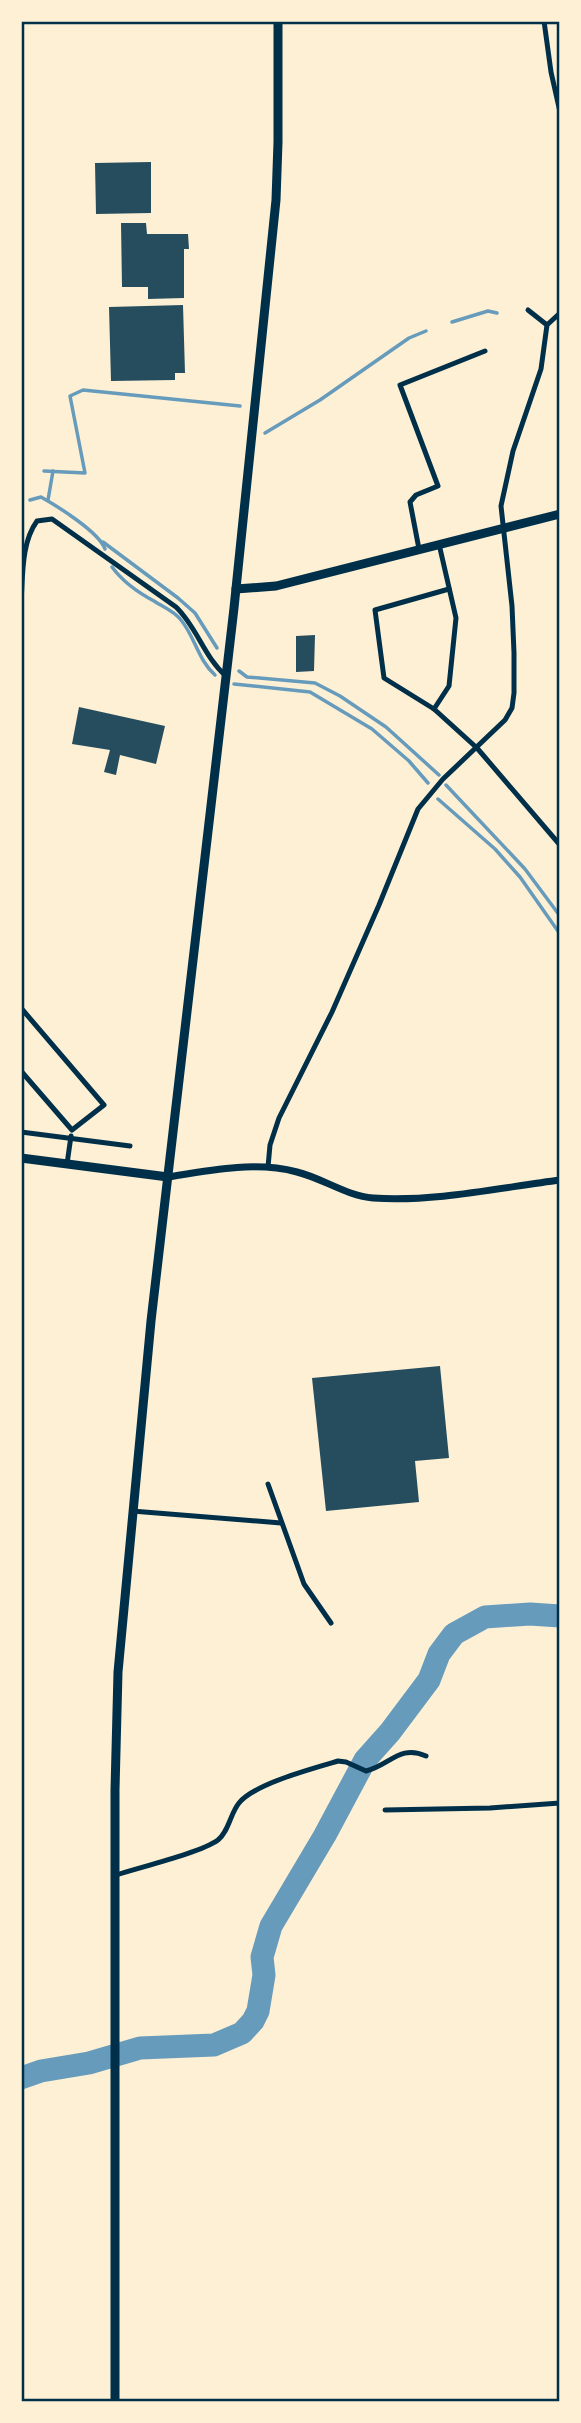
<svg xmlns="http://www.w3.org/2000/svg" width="581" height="2423" viewBox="0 0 581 2423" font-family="'Golos Text',sans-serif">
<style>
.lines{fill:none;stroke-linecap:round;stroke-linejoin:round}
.stream{stroke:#669bbc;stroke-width:3.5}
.river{stroke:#669bbc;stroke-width:23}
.building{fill:#264d5e}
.minor{stroke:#003049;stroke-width:5}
.tertiary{stroke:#003049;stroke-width:7}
.primary{stroke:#003049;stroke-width:9}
.neatline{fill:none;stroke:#003049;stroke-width:2.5}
</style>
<rect width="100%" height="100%" fill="#fdf0d5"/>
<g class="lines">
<!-- stream -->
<g class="stream">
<polyline points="452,322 488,311 497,313"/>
<polyline points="265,433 320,400 409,338 426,331"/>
<polyline points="44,471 85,473 70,396 83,390 240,406"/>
<path d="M30,500L41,497C57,506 99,532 105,549"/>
<polyline points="48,500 53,471"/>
<polyline points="103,542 178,598 195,613 217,648"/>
<path d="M112,567C123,582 137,592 154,601C163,607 174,611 181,620C195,637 198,660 215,675"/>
<polyline points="239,671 247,677 315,683 340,696 386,727 439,775"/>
<polyline points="234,684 310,692 372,729 409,761 428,783"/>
<polyline points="446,785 525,869 560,916"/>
<polyline points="438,799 495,849 520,877 560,934"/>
</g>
<!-- river -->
<polyline class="river" points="21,2078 41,2071 89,2063 140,2048 214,2045 242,2033 253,2021 258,2011 264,1975 262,1957 271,1926 325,1835 365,1760 390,1732 429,1680 439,1654 454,1634 485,1617 530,1614 560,1616"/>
</g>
<!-- building -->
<g class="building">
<polygon points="151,162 151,213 96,214 95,163"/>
<polygon points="121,223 146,223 147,234 188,234 189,249 184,249 184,298 148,299 148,287 122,287"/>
<polygon points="183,305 185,373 175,373 175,380 111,381 109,307"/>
<polygon points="315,635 314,671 296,672 296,636"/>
<polygon points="79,707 165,726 156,764 120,755 116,775 104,772 110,750 72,744"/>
<polygon points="440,1366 449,1458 415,1461 419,1502 326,1511 312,1378"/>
</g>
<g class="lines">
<!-- minor -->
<g class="minor">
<polyline points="544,21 551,72 560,112"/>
<polyline points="528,310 547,325"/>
<polyline points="419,549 410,502 416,495 438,486 400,385 485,351"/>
<polyline points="449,589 375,610 384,678 434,709 477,748 560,845"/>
<path d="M21,602C23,576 21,543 37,521L52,519L176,607C197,627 204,657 226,676"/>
<polyline points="434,709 449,686 456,618 439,544"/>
<polyline points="21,1008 104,1105 72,1130 21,1071"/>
<polyline points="21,1132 130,1146"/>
<polyline points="67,1164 71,1136"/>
<polyline points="268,1167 270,1145 279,1118 332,1012 379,905 418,809 443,779 505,720 512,708 514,693 514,653 512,606 501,506 513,451 541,369 547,325 560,313"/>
<polyline points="268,1484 304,1584 331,1623"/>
<polyline points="132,1511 281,1523"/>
<polyline points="385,1810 490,1808 560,1803"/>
<path d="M116,1875C140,1867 200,1853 218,1840C229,1831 230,1814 239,1803C254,1784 314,1768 338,1761L346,1762L366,1771C390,1765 400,1744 426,1756"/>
</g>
<!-- tertiary -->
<path class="tertiary" d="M168,1177C210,1170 255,1161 297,1172C322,1178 347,1196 373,1198C435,1202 498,1188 560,1180"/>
<!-- primary -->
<g class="primary">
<polyline points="236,589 276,586 560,514"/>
<polyline points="21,1158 168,1177"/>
<polyline points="115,2402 115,1790 118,1672 151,1321 234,608 276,200 278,142 278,21"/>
</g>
</g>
<!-- border -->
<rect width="581" height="2423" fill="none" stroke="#fdf0d5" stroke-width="46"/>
<rect x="23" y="23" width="535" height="2377" class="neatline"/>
</svg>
